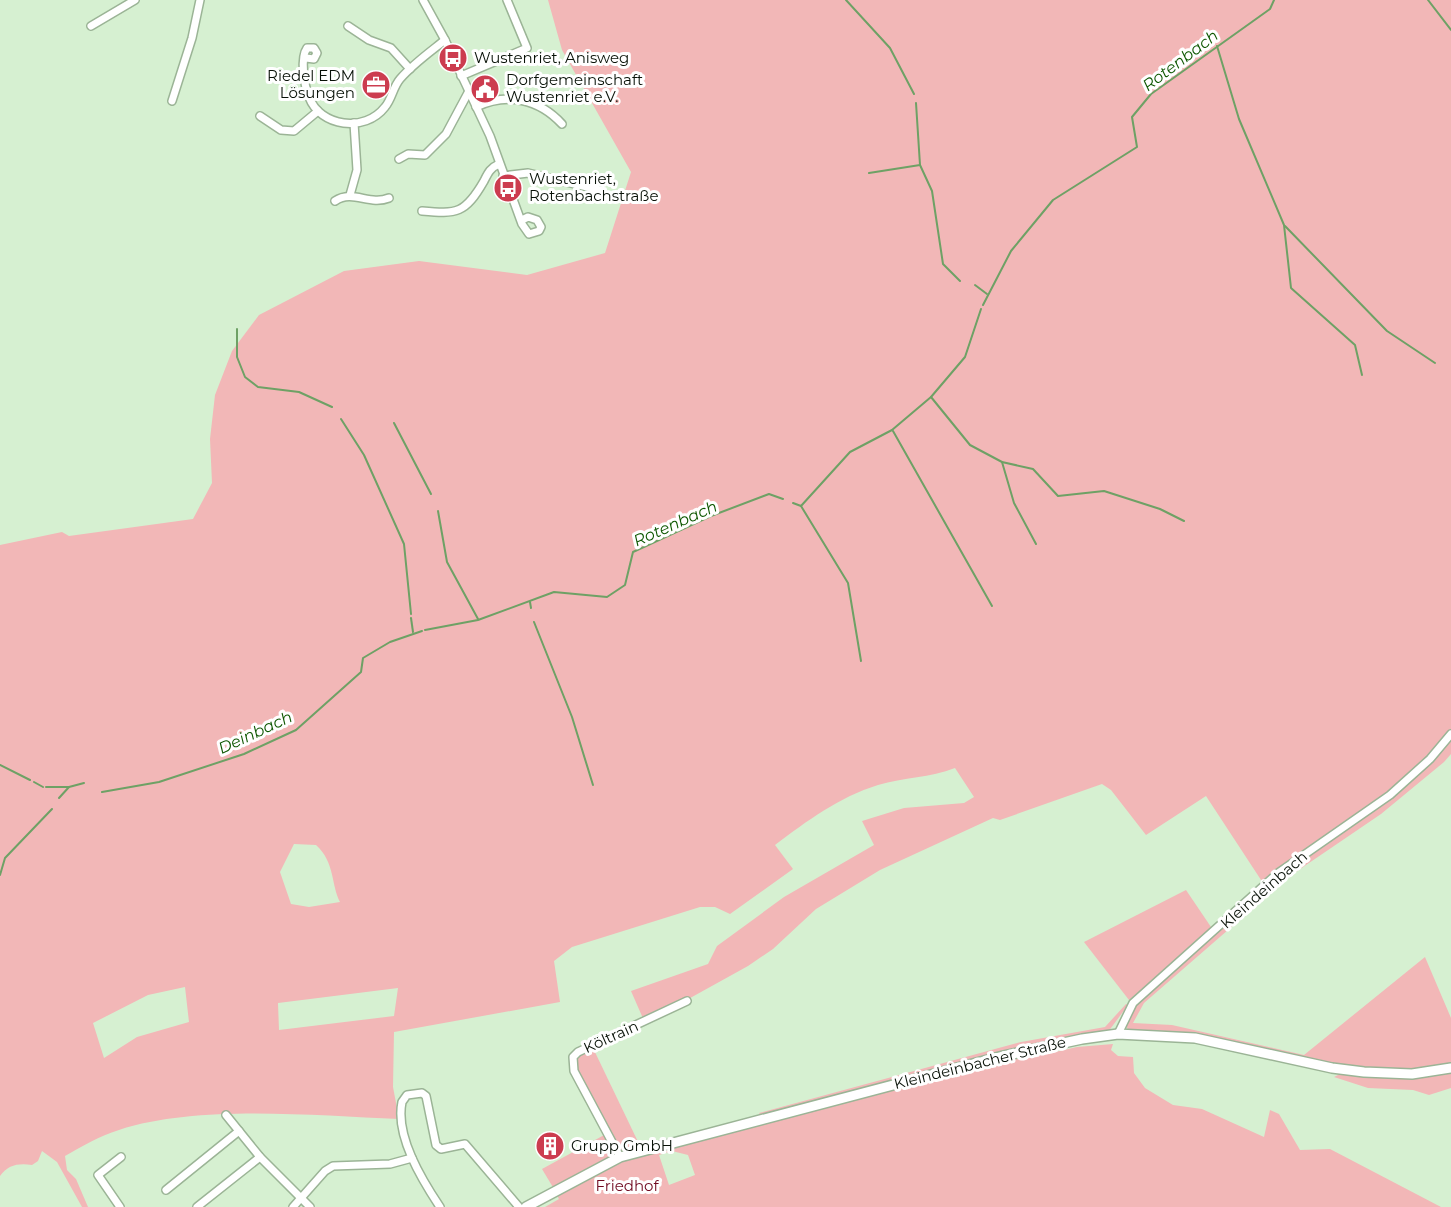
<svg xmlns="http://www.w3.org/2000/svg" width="1451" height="1207" viewBox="0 0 1451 1207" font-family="Montserrat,sans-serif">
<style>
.green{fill:#f2b7b7;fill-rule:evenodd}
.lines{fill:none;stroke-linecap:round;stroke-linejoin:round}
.stream{stroke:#6ea165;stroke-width:2}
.street-casing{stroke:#9bb496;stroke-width:10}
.secondary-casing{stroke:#9bb496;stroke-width:12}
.street{stroke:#fff;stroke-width:7}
.secondary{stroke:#fff;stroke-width:9}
.labels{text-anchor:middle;stroke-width:6;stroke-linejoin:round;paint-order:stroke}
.poi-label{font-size:15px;fill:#081107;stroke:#fff;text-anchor:start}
.street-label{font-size:15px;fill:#081107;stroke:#fff}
.park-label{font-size:15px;fill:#6f071e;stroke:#fff}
.water-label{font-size:16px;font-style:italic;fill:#0d5700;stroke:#fff}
</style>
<rect width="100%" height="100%" fill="#d6f0d1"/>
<!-- green -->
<g class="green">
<path d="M548,0H1451V731C1398,793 1329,836 1263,883L1206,796L1146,835L1111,790L1102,784L1000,820L993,818L880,870L816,909L773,949L748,966L645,1023L631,991L708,964L717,946L784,897L874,845L862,821L904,808L964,803L974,797L955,768C930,778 904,777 878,785C839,797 807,821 775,845L793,869L730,914L715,907H700L572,947L554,961L560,1002L394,1032L393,1087L399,1119C314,1116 199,1104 119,1130C99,1136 83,1146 65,1156L67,1170L76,1179L88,1207H82L57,1162L42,1151L38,1161L32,1165C18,1163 8,1165 0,1176V545L62,532L69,536L193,519L212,483L210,439L215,395L232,351L259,315L344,271L419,261L527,275L605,253L631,172L562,50ZM294,844L316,845C335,862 331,885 340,902L309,907L291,904L280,872ZM185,987L189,1022L137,1037L104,1058L93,1023L148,995ZM398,988L394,1016L279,1030L278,1003Z"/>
<polygon points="1451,737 1451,754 1444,762 1381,814 1284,880 1281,874 1372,811"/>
<polygon points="1274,880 1282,883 1144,1003 1133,1023 1172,1025 1304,1055 1425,957 1451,1018 1451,1066 1422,1070 1368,1069 1128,1030 1125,1022 1138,1002"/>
<polygon points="1186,890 1213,930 1129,1000 1084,942"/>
<polygon points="1126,1004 1128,1005 1108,1032 1026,1047 761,1116 759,1113 1021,1042 1105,1027"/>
<path d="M1113,1044L1111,1050L1118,1056L1133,1057L1134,1073L1145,1088L1173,1105L1202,1109L1264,1137L1270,1110L1279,1114L1300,1150L1330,1149L1441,1207H545L559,1199L556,1194L618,1162L1039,1051L1042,1055L1077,1047ZM672,1151L688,1155L695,1175L669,1185L659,1155Z"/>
<polygon points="593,1048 641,1148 624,1155 618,1152 577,1075 576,1058"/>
<polygon points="1451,1072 1451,1088 1429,1095 1413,1090 1368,1088 1334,1077 1340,1074 1384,1077"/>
<polygon points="606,1134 614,1152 613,1157 554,1189 542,1169"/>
</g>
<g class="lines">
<!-- stream -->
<g class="stream">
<polyline points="846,0 890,48 914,94"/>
<polyline points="1428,0 1451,30"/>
<polyline points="1217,46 1239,119 1284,225 1291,288 1355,345 1362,375"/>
<polyline points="916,103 920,165 932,191 943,264 960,281"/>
<polyline points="869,173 920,165"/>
<polyline points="1285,226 1387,331 1435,363"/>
<polyline points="975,285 987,294"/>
<polyline points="983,305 1011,251 1053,200 1137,147 1132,117 1151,94 1270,9 1274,0"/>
<polyline points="237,329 237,357 245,377 258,387 299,392 332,407"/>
<polyline points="931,397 970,445 1002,462 1033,469 1058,496 1104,491 1160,509 1184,521"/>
<polyline points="341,419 364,455 404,544 411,614"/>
<polyline points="394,423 431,494"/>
<polyline points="893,431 992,606"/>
<polyline points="1002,462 1014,503 1036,544"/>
<polyline points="793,503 801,506 850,452 892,430 931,397 965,357 981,309"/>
<polyline points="801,506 848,583 861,661"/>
<polyline points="438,511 447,562 478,619"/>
<polyline points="530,602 531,608"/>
<polyline points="411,618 413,632"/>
<polyline points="534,622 572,717 593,785"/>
<polyline points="425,630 478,620 554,592 607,597 625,585 633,552 711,516 769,494 783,499"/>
<polyline points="0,765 30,780"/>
<polyline points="34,782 43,787"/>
<polyline points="46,787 69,787 84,783"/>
<polyline points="102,792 159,782 244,754 296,730 361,672 363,658 390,642 422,631"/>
<polyline points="59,798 69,787"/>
<polyline points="0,875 5,858 52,809"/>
</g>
<!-- street casing -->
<g class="street-casing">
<g id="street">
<polyline points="423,0 445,40 490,136 522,224 529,234 539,231 541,227 537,220 528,217 522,220"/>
<polyline points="91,26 135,0"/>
<polyline points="348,26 369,40 391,48 410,69"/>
<path d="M306,58L314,59L317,53L314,48H307C300,58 304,85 309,97C320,127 365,133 385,107C392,99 393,87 400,79C413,64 430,52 445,40"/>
<polyline points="461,76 527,48 507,0"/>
<polyline points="172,101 192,38 200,0"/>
<path d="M476,107C507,92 539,99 562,124"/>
<polyline points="260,116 281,130 294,131 318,111"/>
<polyline points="399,159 408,154 425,155 446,134 469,91"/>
<polyline points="503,176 528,173 600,190"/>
<polyline points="350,195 357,170 354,123"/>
<path d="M335,201C353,189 369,206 389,198"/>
<path d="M422,211C457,214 465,214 484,181C488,173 490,168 499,164"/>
<polyline points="1118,1034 1133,1003 1278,873 1390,795 1430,759 1451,734"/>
<polyline points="226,1115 260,1157 310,1207"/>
<polyline points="620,1157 574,1071 573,1057 578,1052 687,1001"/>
<polyline points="166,1190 239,1131"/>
<polyline points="120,1207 98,1175 121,1157"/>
<polyline points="197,1207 260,1157"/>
<polyline points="293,1207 325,1171 333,1166 390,1164 412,1158"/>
<path d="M440,1207C422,1180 395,1136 402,1102L407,1095L422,1093L426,1096L436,1145L441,1149L465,1144L519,1207"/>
</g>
</g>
<!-- secondary casing -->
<g class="secondary-casing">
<polyline id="secondary" points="526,1207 620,1157 1003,1056 1082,1039 1118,1034 1195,1038 1332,1068 1364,1072 1412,1074 1451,1068"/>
</g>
<!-- street -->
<use href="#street" class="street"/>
<!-- secondary -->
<use href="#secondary" class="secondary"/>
</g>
<!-- icons -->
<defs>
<g id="bus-disc" transform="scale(1.5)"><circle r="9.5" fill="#cc3c4f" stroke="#fff"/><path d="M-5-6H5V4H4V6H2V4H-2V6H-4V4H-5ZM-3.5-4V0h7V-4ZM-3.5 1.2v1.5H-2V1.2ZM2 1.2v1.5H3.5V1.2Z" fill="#fff"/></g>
<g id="office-disc" transform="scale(1.5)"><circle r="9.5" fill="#cc3c4f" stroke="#fff"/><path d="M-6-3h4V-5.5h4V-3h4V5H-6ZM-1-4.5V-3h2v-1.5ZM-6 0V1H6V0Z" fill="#fff"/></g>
<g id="civic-disc" transform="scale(1.5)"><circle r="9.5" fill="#cc3c4f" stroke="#fff"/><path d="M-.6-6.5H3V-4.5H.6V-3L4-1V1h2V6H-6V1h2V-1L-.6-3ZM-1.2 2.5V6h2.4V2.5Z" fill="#fff"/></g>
<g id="building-disc" transform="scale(1.5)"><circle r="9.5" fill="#cc3c4f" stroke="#fff"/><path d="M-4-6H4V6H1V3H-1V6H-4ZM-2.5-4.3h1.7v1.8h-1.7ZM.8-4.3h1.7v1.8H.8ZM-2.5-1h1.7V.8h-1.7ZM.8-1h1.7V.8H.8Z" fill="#fff"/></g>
</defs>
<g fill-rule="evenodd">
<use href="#bus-disc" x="453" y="58"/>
<use href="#office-disc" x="376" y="85"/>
<use href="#civic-disc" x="485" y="89"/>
<use href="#bus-disc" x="508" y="188"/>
<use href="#building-disc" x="550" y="1146"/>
</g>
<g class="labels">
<!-- poi labels -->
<g class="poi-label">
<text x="474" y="63">Wustenriet, Anisweg</text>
<text x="355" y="81" text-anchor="end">Riedel EDM<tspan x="355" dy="17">Lösungen</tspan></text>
<text x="506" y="85">Dorfgemeinschaft<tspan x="506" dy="17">Wustenriet e.V.</tspan></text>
<text x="529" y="184">Wustenriet,<tspan x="529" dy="17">Rotenbachstraße</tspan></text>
<text x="571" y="1151">Grupp GmbH</text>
</g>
<!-- street labels -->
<g class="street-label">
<text transform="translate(1264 890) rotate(-41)" y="5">Kleindeinbach</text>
<text transform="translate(611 1037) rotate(-24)" y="5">Költrain</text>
<text transform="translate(980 1063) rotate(-14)" y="5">Kleindeinbacher Straße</text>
</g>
<!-- park labels -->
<g class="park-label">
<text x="627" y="1191">Friedhof</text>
</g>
<!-- water labels -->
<g class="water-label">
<text transform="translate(1180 60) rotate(-37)" y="6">Rotenbach</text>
<text transform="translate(675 523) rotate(-24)" y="6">Rotenbach</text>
<text transform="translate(255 732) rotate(-25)" y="6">Deinbach</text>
</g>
</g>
</svg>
